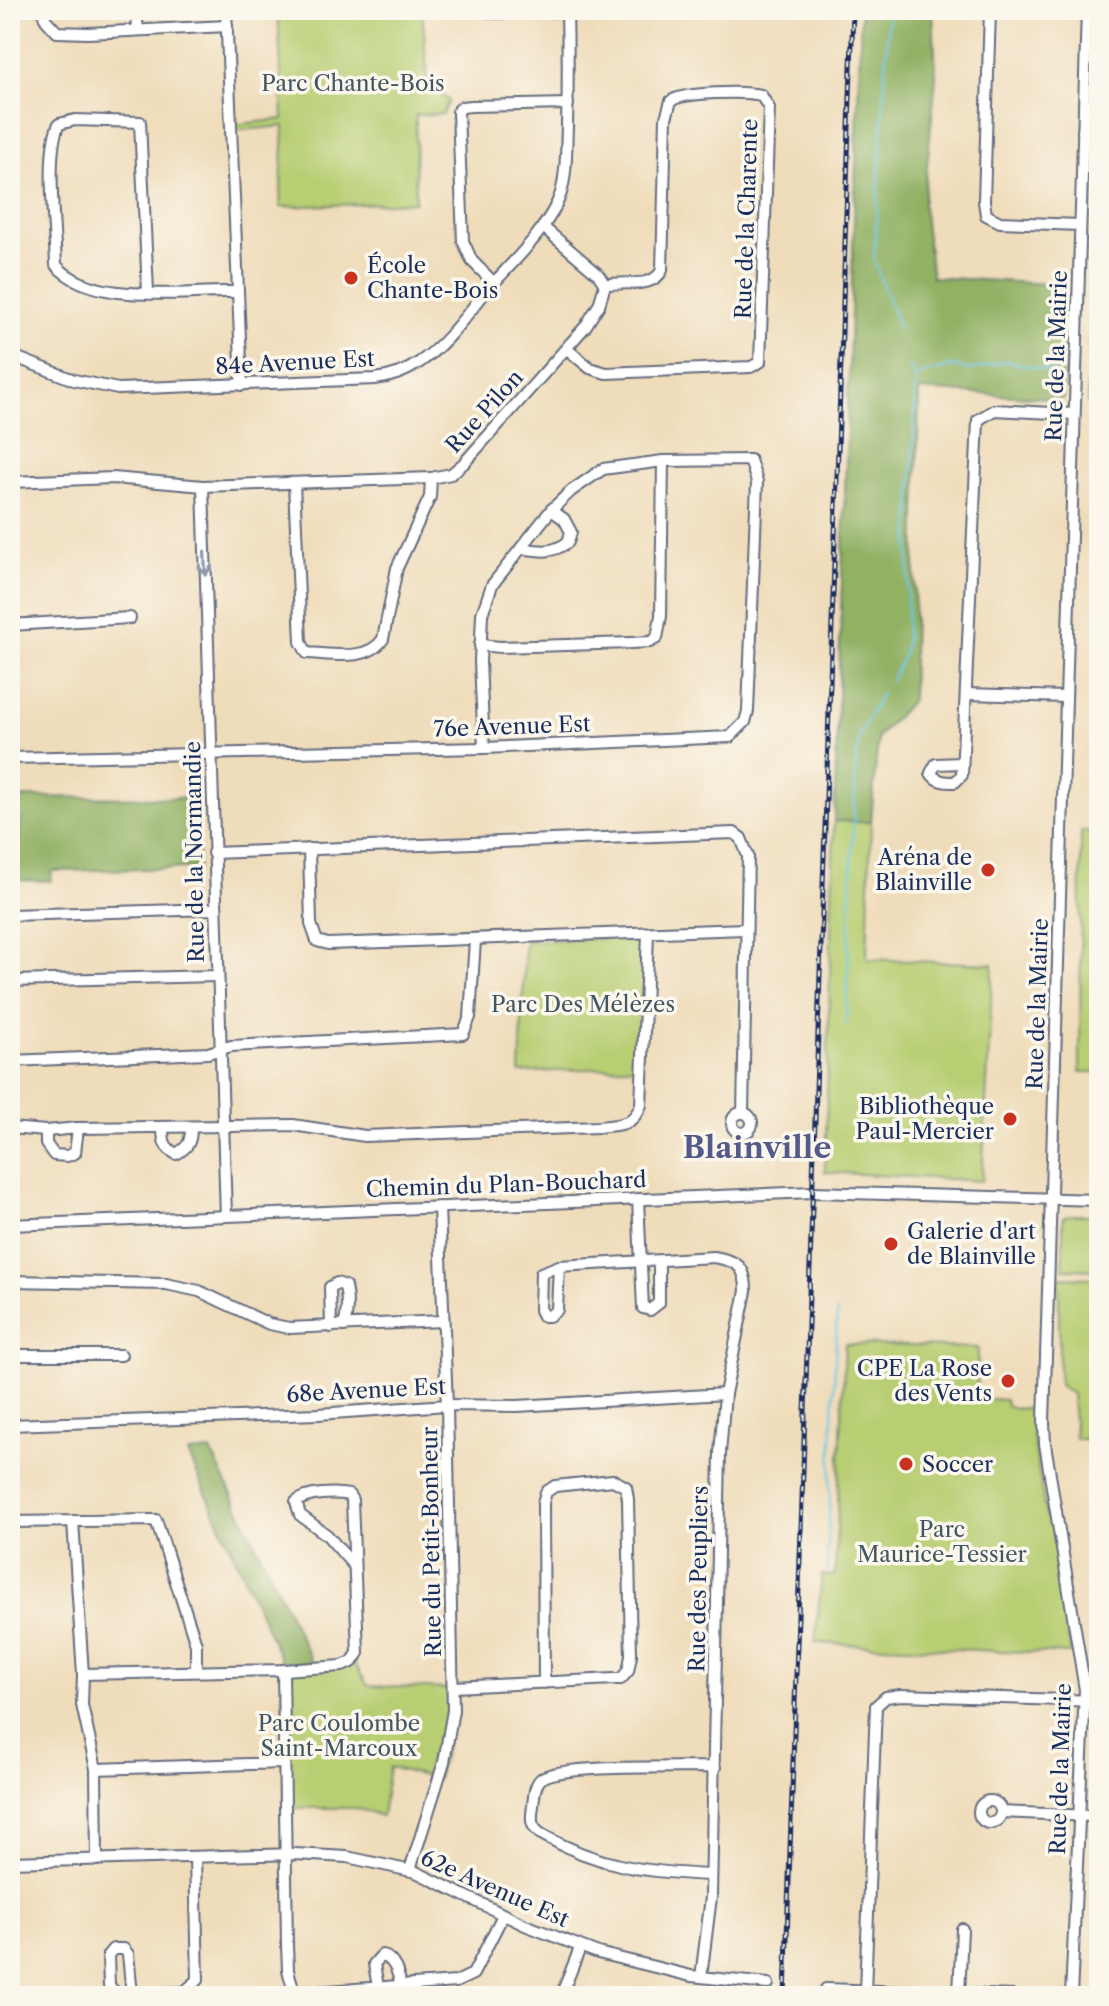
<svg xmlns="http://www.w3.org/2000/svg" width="1109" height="2006" viewBox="0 0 1109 2006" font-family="'Libre Caslon Text',serif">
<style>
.green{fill:#b7ce72;stroke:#697e68;stroke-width:2}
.forest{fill:#91b164;stroke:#567061;stroke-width:2}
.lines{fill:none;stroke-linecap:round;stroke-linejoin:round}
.stream{stroke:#66c6e5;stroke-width:2}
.minor-casing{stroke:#656c7e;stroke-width:14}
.minor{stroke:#fff;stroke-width:10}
.rail-casing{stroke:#1b2f5e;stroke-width:5}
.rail{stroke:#fbf7ec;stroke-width:2;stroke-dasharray:6;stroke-linecap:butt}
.oneway{stroke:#8d97ae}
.poi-dot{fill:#c8321e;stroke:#fbf7ec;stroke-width:3}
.labels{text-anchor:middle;stroke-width:7;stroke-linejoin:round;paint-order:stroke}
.park-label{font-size:22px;fill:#425763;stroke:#fbf7ec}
.street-label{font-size:22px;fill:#1b2f5e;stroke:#fbf7ec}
.poi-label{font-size:22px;fill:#1b2f5e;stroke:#fbf7ec;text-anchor:start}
.district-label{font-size:30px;font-weight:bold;fill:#545a8a;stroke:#fbf7ec}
</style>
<rect width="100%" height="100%" fill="#fbf7ec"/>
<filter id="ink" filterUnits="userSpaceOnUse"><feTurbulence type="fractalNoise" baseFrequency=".0125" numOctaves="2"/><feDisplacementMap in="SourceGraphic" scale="16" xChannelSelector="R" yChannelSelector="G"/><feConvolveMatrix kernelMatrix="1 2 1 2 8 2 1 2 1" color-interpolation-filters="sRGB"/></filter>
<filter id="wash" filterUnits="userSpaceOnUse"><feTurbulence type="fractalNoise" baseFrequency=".006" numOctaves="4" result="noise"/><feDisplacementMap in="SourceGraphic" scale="32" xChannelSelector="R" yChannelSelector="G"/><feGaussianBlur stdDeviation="1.8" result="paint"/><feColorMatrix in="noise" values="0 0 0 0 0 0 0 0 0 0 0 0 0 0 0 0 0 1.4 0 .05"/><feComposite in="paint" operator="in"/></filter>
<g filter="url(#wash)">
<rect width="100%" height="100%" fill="#efdcba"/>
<!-- green -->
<g class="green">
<polygon points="278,10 422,10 428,83 449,101 443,114 416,115 415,202 280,207 284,126 233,131 234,125 283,119"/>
<polygon points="1098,145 1099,402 1087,402"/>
<polygon points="834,821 871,822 867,959 993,964 982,1181 825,1172"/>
<polygon points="1081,831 1099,832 1099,1072 1080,1072"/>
<polygon points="646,937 640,1066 520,1073 525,941"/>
<polygon points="1068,1215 1099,1215 1099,1270 1063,1269 1063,1217"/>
<polygon points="1059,1277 1099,1278 1099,1381 1088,1381 1086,1439 1075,1439 1072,1394 1059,1385"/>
<polygon points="845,1344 978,1348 977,1398 1005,1400 1006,1405 1013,1408 1036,1409 1033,1436 1046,1516 1052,1522 1071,1654 815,1643 822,1575 833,1576 835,1573"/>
<polygon points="354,1663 368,1686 450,1689 448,1734 437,1779 389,1767 382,1816 356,1808 286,1808 283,1670"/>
</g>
<!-- forest -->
<g class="forest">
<polygon points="861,10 933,10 936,78 923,205 932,277 1066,285 1063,399 919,390 912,700 878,737 871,822 834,821"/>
<polygon points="1099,269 1099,399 1093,399 1098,360"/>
<polygon points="10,797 197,798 198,868 52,871 51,881 10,880 10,845 19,843 21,819 10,813"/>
<polygon points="211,1451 312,1662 284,1667 188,1453"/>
</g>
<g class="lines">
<!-- stream -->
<g class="stream">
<polyline points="889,10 874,261 899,329"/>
<polyline points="1095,373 1099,373"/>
<polyline points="917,379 920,375 952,366 971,370 1007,361 1058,373"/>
<polyline points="891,680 903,657 906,638 916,380 909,365"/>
<polyline points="846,1024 856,758 860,735 881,693"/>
<polyline points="827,1571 837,1311"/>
</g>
</g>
</g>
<g filter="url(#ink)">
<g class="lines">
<!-- minor casing -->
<g class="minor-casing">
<g id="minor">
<polyline points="42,10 46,20 57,32 88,33 227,26"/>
<polyline points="136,10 138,30"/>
<polyline points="226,10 242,385"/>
<polyline points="478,10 496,13 567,11"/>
<polyline points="990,10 984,201 986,215 1000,222 1080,225"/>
<polyline points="1083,131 1099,131"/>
<polyline points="543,227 598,274 605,285"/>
<polyline points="494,283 472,261 463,241 458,111 462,107 471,106 568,104"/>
<path d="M148,292L140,122L75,120L59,124C45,152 55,230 56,265C91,305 176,292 225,292H238"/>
<path d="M567,349L590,368L606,373L751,367L760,362L769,108L761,95C746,91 683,92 671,101L666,118L662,270C652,290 625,280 605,285"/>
<path d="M10,355L74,380L118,389L375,379C392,377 406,372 420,362C445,345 464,318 483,295C508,266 549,230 561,193C567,172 566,149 567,127C568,87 568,49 567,10"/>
<polyline points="10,482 113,478 203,486 431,478 451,474 464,463 585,327 599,305 605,285"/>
<path d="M294,483L301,642L307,653C332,654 368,662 383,639L397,568L430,497L431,478"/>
<polyline points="203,486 226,1216"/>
<path d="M521,548C540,551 552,554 568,542L571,532L564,519L551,510"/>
<polyline points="10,625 130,618"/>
<polyline points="480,645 500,647 631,643 650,642 657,638 661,616 663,461"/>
<polyline points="966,694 1066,697"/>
<polyline points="10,758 484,748 730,737 745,722 748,711 757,482 750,460 663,461 603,469 571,491 551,510 492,585 482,614 480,662 484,748"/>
<path d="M962,763L936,764L931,773C936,782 946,782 955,782L962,775L978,420L994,410L1074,414"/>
<polyline points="309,849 311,924 317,941 328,944 745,929"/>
<polyline points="213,853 734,833 741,838 748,856 743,1113"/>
<polyline points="10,915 215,909"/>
<polyline points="10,981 217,976"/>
<polyline points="10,1061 208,1053 231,1046 463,1034 470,1017 475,940"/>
<circle cx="742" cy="1123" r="10"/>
<path d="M163,1127C163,1141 164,1147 176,1154C189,1147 191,1141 191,1127"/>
<path d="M10,1128L46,1131L78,1128L293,1125L365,1136L599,1127C620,1124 632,1127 641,1105L648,934"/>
<polyline points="46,1131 46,1144 54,1155 67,1156 75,1153 78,1128"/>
<polyline points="638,1199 643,1308 650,1310 659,1303 659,1262"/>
<polyline points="10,1225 813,1192 1099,1200"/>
<path d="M559,1266L557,1310L549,1316H543L540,1310L541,1273L559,1266L714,1257C737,1261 746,1266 746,1291L725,1394L720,1453L711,1897L701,1977"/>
<polyline points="10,1281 166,1284 199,1291 269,1324 289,1328 443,1321"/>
<path d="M331,1327L330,1287L337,1283L345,1286C348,1300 348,1312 344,1326"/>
<polyline points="10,1355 121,1355"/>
<polyline points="10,1425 318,1414 447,1405 517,1406 725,1394"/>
<polyline points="73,1521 83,1674 82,1705 96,1769 97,1860"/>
<polyline points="10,1522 156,1520 196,1644 196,1671"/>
<polyline points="283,1670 287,1945 288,1970 293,1988 299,1993 456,1982 473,1974 503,1915"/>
<path d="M83,1674L283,1670L342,1666L352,1662L358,1653L352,1500L349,1495C335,1492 307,1493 296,1502L300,1515L327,1535L354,1566"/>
<polyline points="454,1687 614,1679 621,1679 628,1671 631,1656 628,1499 626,1487 613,1480 555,1486 546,1492 543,1503 544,1683"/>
<polyline points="96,1769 283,1763"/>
<circle cx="990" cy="1812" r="11"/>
<polyline points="1001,1812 1090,1816 1099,1820"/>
<polyline points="10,1862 295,1854 347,1857 416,1872 525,1925 598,1953 691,1976 768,1984"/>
<polyline points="410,1870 444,1762 453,1710 447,1405 439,1207"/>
<path d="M711,1875C645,1872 599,1867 541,1834C530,1826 531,1819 533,1806C534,1797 534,1784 542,1778C563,1764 683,1768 715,1767"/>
<path d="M378,1987L374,1964L382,1955C395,1960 398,1973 401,1986"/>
<polyline points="826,1989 1013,1996"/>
<polyline points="865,1991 876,1706 886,1697 901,1695 1099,1701"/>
<polyline points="959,1994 962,1929"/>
<polyline points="132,1995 128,1954 124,1949 113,1949 108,1955 109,1986 118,1995 184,1992 198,1980 195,1857"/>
<polyline points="561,1996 580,1948"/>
<polyline points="1071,1996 1085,1690 1045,1444 1044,1422 1087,10"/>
</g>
</g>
<!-- minor -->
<use href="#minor" class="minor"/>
<!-- rail casing -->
<g class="rail-casing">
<polyline id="rail" points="785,1996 853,10"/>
</g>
<!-- rail -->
<use href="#rail" class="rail"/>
</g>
<!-- one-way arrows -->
<defs><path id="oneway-shaft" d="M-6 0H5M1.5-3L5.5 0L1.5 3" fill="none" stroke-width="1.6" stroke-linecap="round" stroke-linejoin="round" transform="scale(2)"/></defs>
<use class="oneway" href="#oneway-shaft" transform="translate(205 564) rotate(88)"/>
</g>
<!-- markers -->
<g class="poi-dot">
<circle cx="351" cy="278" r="8"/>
<circle cx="988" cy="870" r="8"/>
<circle cx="1010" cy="1119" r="8"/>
<circle cx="891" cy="1244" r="8"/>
<circle cx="1008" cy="1381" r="8"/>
<circle cx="906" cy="1464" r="8"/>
</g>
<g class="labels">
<!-- park labels -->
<g class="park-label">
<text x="353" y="91">Parc Chante-Bois</text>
<text x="583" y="1012">Parc Des Mélèzes</text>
<text x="942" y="1537">Parc<tspan x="942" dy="25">Maurice-Tessier</tspan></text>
<text x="339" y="1731">Parc Coulombe<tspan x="339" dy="25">Saint-Marcoux</tspan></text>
</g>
<!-- street labels -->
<g class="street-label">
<text transform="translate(746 219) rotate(-88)" y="8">Rue de la Charente</text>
<text transform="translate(1056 356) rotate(-88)" y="8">Rue de la Mairie</text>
<text transform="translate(295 362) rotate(-3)" y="8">84e Avenue Est</text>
<text transform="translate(484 411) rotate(-48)" y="8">Rue Pilon</text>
<text transform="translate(512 726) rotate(-2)" y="8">76e Avenue Est</text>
<text transform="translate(194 852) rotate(-91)" y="8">Rue de la Normandie</text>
<text transform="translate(1037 1004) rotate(-88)" y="8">Rue de la Mairie</text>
<text transform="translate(506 1184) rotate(-2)" y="8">Chemin du Plan-Bouchard</text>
<text transform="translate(366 1390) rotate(-3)" y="8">68e Avenue Est</text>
<text transform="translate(431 1542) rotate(-91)" y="8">Rue du Petit-Bonheur</text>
<text transform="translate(698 1579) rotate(-89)" y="8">Rue des Peupliers</text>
<text transform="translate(1060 1769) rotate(-88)" y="8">Rue de la Mairie</text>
<text transform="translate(495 1888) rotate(24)" y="8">62e Avenue Est</text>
</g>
<!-- poi labels -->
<g class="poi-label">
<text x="367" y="273">École<tspan x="367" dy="25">Chante-Bois</tspan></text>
<text x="972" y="865" text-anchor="end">Aréna de<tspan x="972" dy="25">Blainville</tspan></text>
<text x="994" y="1114" text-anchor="end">Bibliothèque<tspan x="994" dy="25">Paul-Mercier</tspan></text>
<text x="907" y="1239">Galerie d'art<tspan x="907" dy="25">de Blainville</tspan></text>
<text x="992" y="1376" text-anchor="end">CPE La Rose<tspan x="992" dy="25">des Vents</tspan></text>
<text x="922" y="1472">Soccer</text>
</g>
<!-- district labels -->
<g class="district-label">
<text x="757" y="1158">Blainville</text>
</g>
</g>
<!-- margin -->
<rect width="1109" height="2006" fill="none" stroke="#fbf7ec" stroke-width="40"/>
</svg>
